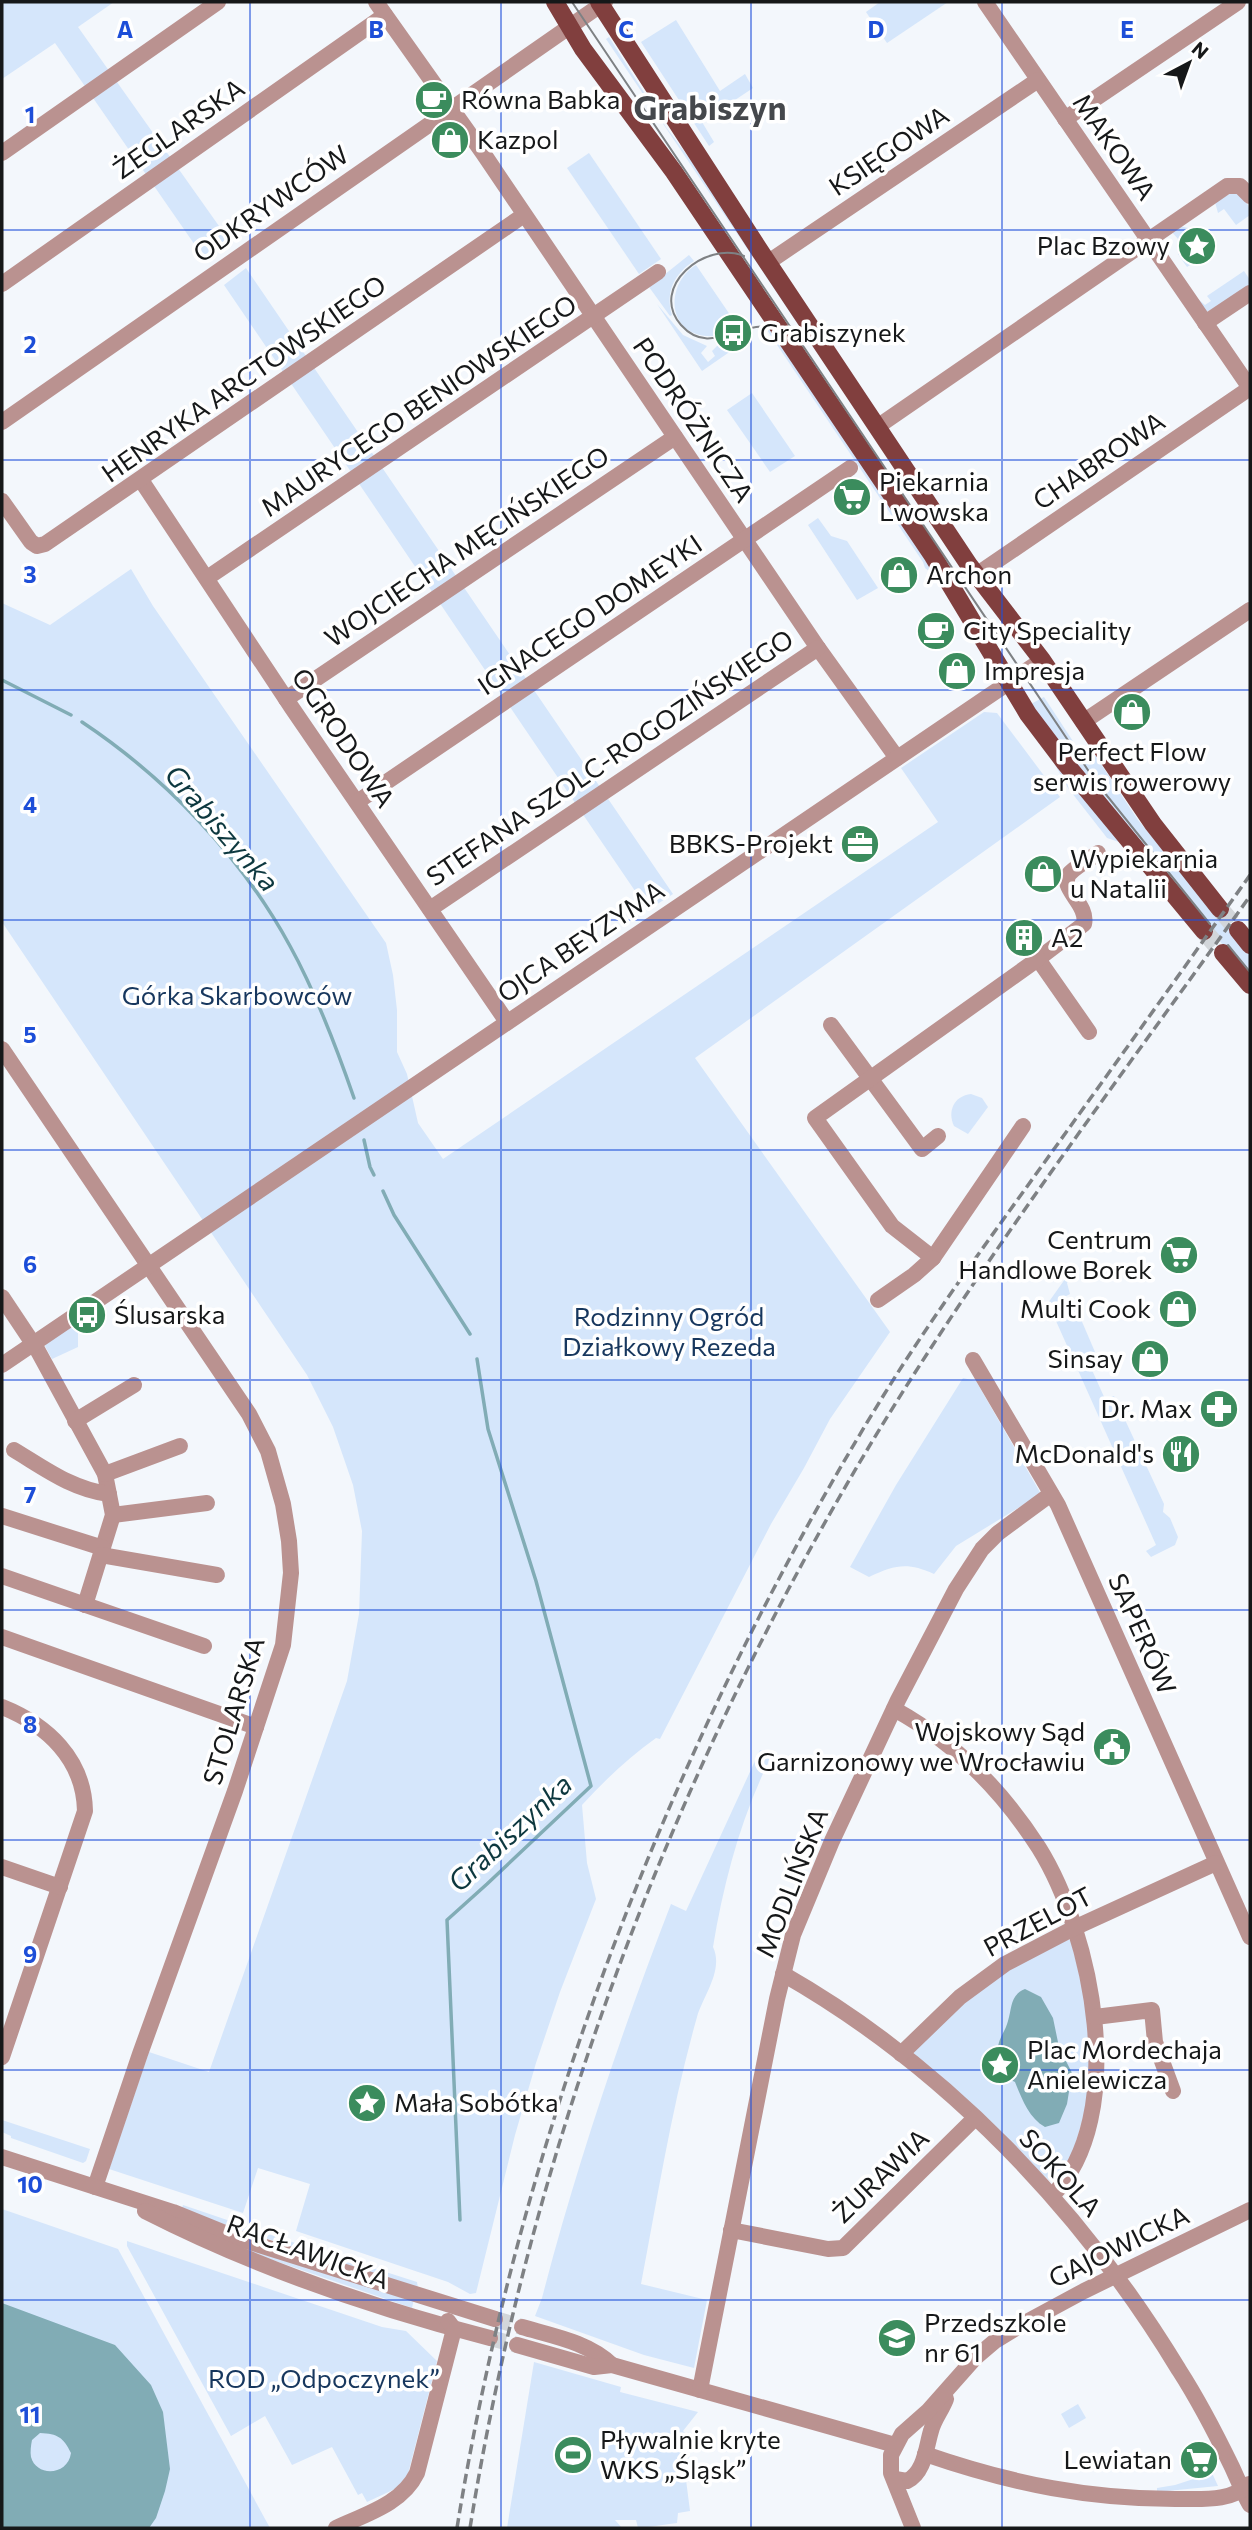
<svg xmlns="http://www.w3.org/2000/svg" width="1252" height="2530" viewBox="0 0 1252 2530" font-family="Commissioner,sans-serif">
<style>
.green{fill:#d5e6fb}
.water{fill:#81acb5;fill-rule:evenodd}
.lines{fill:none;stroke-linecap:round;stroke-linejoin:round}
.stream{stroke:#81acb5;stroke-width:3.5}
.minor-tunnel{stroke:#d2d6da;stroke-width:16;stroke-dasharray:16 8;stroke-linecap:butt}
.major-tunnel{stroke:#d2d6da;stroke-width:18;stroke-dasharray:18 9;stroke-linecap:butt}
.minor{stroke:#ba9290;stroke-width:16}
.major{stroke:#813f3e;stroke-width:18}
.tram{stroke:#7e8184;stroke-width:2}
.rail{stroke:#7e8184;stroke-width:3.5;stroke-dasharray:10 5;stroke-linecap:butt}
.grid{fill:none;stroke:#1d4ed8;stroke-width:2;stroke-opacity:0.55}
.labels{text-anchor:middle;stroke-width:7;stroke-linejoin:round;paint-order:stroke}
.poi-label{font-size:26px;fill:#161819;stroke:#fff;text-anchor:start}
.street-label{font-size:26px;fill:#161819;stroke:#fff}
.park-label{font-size:26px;fill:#17375e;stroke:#fff}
.water-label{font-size:28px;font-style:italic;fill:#0d383f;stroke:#fff}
.district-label{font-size:33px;font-weight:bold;fill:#45484c;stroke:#fff}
.grid-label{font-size:23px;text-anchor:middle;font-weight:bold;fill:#1d4ed8;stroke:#fff;stroke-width:7;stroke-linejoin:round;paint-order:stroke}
</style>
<rect width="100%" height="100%" fill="#f3f7fc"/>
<!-- green -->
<g class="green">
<polygon points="2,2 114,2 78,27 231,243 206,261 55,43 2,79"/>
<polygon points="880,2 948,2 887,43 866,12"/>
<polygon points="676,20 720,91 745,74 753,88 702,122 714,142 709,146 641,42"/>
<polygon points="609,37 666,127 696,167 905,483 606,39"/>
<polygon points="589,153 661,259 639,274 567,168"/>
<path d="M1233,192C1243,197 1250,203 1250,215L1236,225L1224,209L1218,213L1215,202Z"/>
<polygon points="1179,226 1193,229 1210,253 1187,267 1178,254 1186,248 1171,231"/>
<path d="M689,255L694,261C674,274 665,292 672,315L670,316L649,287Z"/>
<path d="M696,265L739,328C728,332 718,337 706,336C666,332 666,283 696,265Z"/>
<path d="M246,268L673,894L648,910C506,702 366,493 224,285Z"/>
<polygon points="1244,271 1250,280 1250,286 1207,312 1198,299 1205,305 1211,301 1207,296"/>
<polygon points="657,304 683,335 707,346 701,353 708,362 715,356 712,351 717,346 744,336 748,342 743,346 741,344 702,371"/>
<polygon points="765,327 769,327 930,565 929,571 925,568 923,562"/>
<polygon points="752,393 795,456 770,472 727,410"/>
<polygon points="818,518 831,536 847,541 878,588 857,600 808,525"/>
<path d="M131,569L153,606L386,943L393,975L397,1010V1052L407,1074L418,1123L443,1159L938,822L901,768L984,712L997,713L1060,797L695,1058L890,1332L830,1419L804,1468L771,1524L660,1739L656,1738C629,1757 605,1780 582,1805L587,1863L596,1899L560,1992L536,2063L515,2135L476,2293L470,2294L448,2282L296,2231L310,2184L258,2168L243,2213L109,2169L149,2052L209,2072L347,1681L359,1614L362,1531L353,1485L333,1427L307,1375L2,922V603L50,625Z"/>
<polygon points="1044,697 1082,755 1091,749 1138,820 1250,953 1250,977 1184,899 1029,705"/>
<polygon points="1053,761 1122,843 1107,838 1104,834 1068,788"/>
<path d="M971,1094L982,1098L988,1107L968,1134L954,1126C947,1111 954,1096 971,1094Z"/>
<polygon points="1070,1272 1072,1273 1067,1283 1070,1294 1059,1300 1061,1305 1071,1301 1074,1303 1101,1366 1092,1370 1105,1399 1114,1396 1164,1504 1163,1512 1170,1518 1178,1537 1175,1545 1151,1557 1146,1551 1156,1545 1048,1303"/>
<polygon points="72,1325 78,1333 78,1347 52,1359 45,1346 47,1342"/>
<path d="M963,1378L976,1381L1041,1494L956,1546L934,1574C907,1562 895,1565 869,1577L850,1567L896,1485Z"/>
<path d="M760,1750L772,1755C741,1816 724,1881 713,1947C724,1970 703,1996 697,2017C672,2105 658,2195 641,2284L707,2300L694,2368L644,2355L535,2316L542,2298C577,2164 621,2033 671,1904L686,1911Z"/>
<polygon points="1068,1939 1071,1941 1091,2021 1089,2098 1070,2162 1053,2182 1050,2181 914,2055 913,2051 943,2017 1002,1971"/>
<polygon points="2,2120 90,2149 86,2161 83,2163 11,2138 11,2136 2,2132"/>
<polygon points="183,2205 280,2238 280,2240 277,2242 181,2210"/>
<polygon points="2,2209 118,2249 270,2528 2,2528"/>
<polygon points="209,2233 414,2299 412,2308 258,2255"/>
<polygon points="127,2241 382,2327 406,2331 437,2361 408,2474 397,2488 367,2502 362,2493 358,2495 332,2447 292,2465 265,2416 231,2436 127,2246"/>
<polygon points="289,2241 417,2282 418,2288 285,2245"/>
<polygon points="534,2362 621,2387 620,2392 698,2412 683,2431 686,2434 688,2432 693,2438 685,2472 690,2511 678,2513 677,2523 641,2528 638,2528 636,2520 615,2520 622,2528 507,2528"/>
<polygon points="1078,2404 1086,2418 1069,2428 1061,2414"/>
<polygon points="1212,2473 1218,2486 1157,2492 1157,2488 1175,2485"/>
</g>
<!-- water -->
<g class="water">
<path d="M1025,1989L1041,1997L1053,2018L1059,2047L1072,2073L1067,2104L1059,2123L1045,2127C1029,2118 1022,2099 1015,2082L1007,2078C1004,2070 998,2061 998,2052C997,2039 1005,2033 1008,2021C1012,2008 1010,1995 1025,1989Z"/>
<path d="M2,2303L115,2345L151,2385L163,2412L170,2469L165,2491L156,2518L149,2528H2ZM40,2433C58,2434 63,2437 71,2453C68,2476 36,2477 31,2457C30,2452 31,2445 32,2440Z"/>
</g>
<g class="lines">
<!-- stream -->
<g class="stream">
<polyline points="2,680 71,715"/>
<path d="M82,722C166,778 241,856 290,946C316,993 336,1046 354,1098"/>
<polyline points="364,1140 370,1167 374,1175"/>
<polyline points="383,1191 394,1215 470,1334"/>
<polyline points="460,2220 447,1920 487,1884 591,1786 536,1581 488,1429 477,1359"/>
</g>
<!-- minor-tunnel -->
<g class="minor-tunnel">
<polyline points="495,2319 522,2327"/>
<polyline points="490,2338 517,2345"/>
</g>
<!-- major-tunnel -->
<g class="major-tunnel">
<polyline points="1220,909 1238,930"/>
<polyline points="1204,931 1223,953"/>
</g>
<!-- minor -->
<g class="minor">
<polyline points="376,2 483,153 818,648 897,758"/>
<polyline points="985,2 1250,388"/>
<polyline points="1065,119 1238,2"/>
<polyline points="2,153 218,2"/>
<polyline points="767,263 1038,80"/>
<polyline points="2,284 385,15"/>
<polyline points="1205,323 1250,293"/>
<polyline points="2,422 605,2"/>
<polyline points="877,427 1227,186 1240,186 1250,196"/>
<polyline points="141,480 292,708 507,1022"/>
<polyline points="2,501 31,542 37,546 45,544 524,215"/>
<polyline points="976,575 1250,388"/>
<polyline points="207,578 658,272"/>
<polyline points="286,699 675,437"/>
<polyline points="1083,722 1250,610"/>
<polyline points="357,802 850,468"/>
<polyline points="430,909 818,648"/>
<polyline points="831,1025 922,1149 938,1136"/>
<path d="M1089,1032L1038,959L1084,924C1089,904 1057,887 1070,873C1078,865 1090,859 1098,853"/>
<polyline points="2,1049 249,1414 268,1451 283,1504 289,1541 291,1573 283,1645 235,1791 140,2054 95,2187"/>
<polyline points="1023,1126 933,1258 892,1226 815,1118 1038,959 1029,945"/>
<polyline points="2,1297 38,1351 105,1474 113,1515 85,1605"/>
<polyline points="878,1300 914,1275 933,1258"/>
<polyline points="973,1360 1058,1505 1250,1937"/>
<polyline points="2,1365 1042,660"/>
<polyline points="75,1421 134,1385"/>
<path d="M14,1450C44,1468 73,1490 109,1494"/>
<polyline points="105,1474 180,1446"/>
<polyline points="113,1515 207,1503"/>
<polyline points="2,1516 103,1548"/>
<polyline points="101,1555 217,1575"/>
<polyline points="2,1576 204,1646"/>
<polyline points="2,1637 256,1727"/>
<path d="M2,1707C47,1725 84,1759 85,1811L2,2057"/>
<path d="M894,1709C954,1742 1002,1790 1039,1848C1092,1933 1130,2116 1052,2196"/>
<polyline points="2,1867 60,1887"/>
<path d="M783,1974C946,2067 1082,2210 1179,2370C1199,2401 1216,2434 1232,2467C1238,2480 1243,2493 1250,2505"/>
<polyline points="1095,2017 1152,2010 1155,2042 1173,2091"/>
<polyline points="901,2054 960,1997 1005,1964 1074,1928 1216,1863"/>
<polyline points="2,2157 173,2212 237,2238 495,2319"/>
<path d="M145,2211C253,2266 373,2308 490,2338"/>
<polyline points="731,2230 828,2249 843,2248 975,2118"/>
<path d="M522,2327C553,2336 588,2342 612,2365"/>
<polyline points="517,2345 594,2367 612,2365 895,2445"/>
<polyline points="700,2390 777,1999 793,1935 832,1841 898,1700 956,1589 982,1549 998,1533 1051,1494"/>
<path d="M925,2454C1012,2484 1091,2500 1183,2499C1204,2499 1233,2501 1249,2484"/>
<path d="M895,2479L907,2481C925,2472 926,2447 931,2431C934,2419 942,2410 946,2399"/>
<path d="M336,2528C366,2514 402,2504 417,2473L454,2329L448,2321"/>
<polyline points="913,2528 891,2473 891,2455 902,2434 928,2411 975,2358 995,2341 1021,2325 1084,2291 1250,2210"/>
</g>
<!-- major -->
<g class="major">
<polyline points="555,2 583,49 674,172 933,556 1028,714 1065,763 1204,931"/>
<polyline points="599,2 760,251 969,565 1042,660 1153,824 1220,909"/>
<polyline points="1238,930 1250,945"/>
<polyline points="1223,953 1250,985"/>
</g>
<!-- tram -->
<g class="tram">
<polyline points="572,2 1096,782 1210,924"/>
<path d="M744,256C706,240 648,287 681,325C715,363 748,305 792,336"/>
<polyline points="1228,945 1250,972"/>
</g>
<!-- rail -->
<g class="rail">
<path d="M457,2528C521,2131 674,1735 885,1393C934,1314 990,1238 1044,1163C1113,1067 1182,971 1250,875"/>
<path d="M470,2528C534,2131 684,1742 897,1401C1006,1227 1131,1063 1250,896"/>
</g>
</g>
<!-- grid -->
<path class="grid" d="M250,2V2528M501,2V2528M751,2V2528M1002,2V2528M2,230H1250M2,460H1250M2,690H1250M2,920H1250M2,1150H1250M2,1380H1250M2,1610H1250M2,1840H1250M2,2070H1250M2,2300H1250"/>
<!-- icons -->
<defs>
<g id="cafe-disc" transform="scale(2.0125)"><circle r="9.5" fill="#3b8c5d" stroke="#fff"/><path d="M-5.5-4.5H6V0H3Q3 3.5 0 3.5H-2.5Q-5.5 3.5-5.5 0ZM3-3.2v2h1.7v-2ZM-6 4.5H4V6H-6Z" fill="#fff"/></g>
<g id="shop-disc" transform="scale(2.0125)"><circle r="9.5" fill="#3b8c5d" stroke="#fff"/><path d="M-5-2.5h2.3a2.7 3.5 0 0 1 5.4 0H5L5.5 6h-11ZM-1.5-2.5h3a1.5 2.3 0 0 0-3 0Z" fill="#fff"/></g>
<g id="sight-disc" transform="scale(2.0125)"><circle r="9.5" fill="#3b8c5d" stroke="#fff"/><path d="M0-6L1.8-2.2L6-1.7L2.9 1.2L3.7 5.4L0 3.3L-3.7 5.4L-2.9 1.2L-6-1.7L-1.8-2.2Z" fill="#fff"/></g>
<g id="bus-disc" transform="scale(2.0125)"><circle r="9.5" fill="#3b8c5d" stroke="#fff"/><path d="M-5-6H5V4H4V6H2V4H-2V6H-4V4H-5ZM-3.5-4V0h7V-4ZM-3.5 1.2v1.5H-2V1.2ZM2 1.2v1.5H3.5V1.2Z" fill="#fff"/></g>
<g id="supermarket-disc" transform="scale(2.0125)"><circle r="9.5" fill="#3b8c5d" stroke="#fff"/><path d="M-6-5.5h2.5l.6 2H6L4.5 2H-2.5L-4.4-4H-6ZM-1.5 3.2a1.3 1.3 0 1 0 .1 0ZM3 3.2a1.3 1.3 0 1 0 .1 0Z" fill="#fff"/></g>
<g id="office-disc" transform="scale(2.0125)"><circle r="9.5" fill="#3b8c5d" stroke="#fff"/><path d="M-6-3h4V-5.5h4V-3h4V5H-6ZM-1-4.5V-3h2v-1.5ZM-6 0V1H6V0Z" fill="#fff"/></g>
<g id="building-disc" transform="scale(2.0125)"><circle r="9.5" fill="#3b8c5d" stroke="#fff"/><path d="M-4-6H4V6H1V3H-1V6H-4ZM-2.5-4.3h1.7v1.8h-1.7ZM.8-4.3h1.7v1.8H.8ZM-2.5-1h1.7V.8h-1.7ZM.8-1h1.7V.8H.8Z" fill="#fff"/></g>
<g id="pharmacy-disc" transform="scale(2.0125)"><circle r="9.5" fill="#3b8c5d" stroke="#fff"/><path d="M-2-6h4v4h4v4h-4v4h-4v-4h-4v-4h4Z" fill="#fff"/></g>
<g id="restaurant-disc" transform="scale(2.0125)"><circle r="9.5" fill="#3b8c5d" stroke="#fff"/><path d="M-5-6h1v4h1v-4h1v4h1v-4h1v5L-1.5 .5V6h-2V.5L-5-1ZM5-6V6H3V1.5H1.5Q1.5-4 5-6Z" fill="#fff"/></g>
<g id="civic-disc" transform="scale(2.0125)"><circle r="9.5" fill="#3b8c5d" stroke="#fff"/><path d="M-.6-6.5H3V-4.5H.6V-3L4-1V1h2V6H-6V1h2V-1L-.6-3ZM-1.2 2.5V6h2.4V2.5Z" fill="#fff"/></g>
<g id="school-disc" transform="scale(2.0125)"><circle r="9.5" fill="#3b8c5d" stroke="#fff"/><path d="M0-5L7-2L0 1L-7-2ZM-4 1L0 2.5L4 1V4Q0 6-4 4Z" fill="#fff"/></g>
<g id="stadium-disc" transform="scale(2.0125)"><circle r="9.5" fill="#3b8c5d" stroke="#fff"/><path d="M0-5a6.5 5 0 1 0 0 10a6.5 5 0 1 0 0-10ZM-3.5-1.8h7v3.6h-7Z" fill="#fff"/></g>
</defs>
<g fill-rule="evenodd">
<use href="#cafe-disc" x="434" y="100"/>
<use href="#shop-disc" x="450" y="140"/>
<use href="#sight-disc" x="1197" y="246"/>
<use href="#bus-disc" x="733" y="333"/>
<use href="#supermarket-disc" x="852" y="497"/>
<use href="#shop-disc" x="899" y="575"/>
<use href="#cafe-disc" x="936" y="631"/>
<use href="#shop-disc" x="957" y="671"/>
<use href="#shop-disc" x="1132" y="712"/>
<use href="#office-disc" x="860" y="844"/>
<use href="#shop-disc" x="1043" y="874"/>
<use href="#building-disc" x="1024" y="938"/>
<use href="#supermarket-disc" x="1179" y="1255"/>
<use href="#shop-disc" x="1178" y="1309"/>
<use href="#bus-disc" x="87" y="1315"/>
<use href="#shop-disc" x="1150" y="1359"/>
<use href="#pharmacy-disc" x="1219" y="1409"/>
<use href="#restaurant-disc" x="1181" y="1454"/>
<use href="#civic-disc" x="1112" y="1747"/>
<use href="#sight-disc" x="1000" y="2065"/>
<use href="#sight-disc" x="367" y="2103"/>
<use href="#school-disc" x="897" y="2338"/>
<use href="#stadium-disc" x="573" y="2455"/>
<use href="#supermarket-disc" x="1199" y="2460"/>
</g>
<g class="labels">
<!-- poi labels -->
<g class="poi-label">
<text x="461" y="109">Równa Babka</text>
<text x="477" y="149">Kazpol</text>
<text x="1170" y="255" text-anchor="end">Plac Bzowy</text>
<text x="760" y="342">Grabiszynek</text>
<text x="879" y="491">Piekarnia<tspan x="879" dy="30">Lwowska</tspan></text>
<text x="926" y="584">Archon</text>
<text x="963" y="640">City Speciality</text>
<text x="984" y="680">Impresja</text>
<text x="1132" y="761" text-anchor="middle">Perfect Flow<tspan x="1132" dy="30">serwis rowerowy</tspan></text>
<text x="833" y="853" text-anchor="end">BBKS-Projekt</text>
<text x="1070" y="868">Wypiekarnia<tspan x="1070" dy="30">u Natalii</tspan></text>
<text x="1051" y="947">A2</text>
<text x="1152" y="1249" text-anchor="end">Centrum<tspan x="1152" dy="30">Handlowe Borek</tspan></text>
<text x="1151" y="1318" text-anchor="end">Multi Cook</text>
<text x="114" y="1324">Ślusarska</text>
<text x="1123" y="1368" text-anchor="end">Sinsay</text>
<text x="1192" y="1418" text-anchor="end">Dr. Max</text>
<text x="1154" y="1463" text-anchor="end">McDonald's</text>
<text x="1085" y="1741" text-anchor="end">Wojskowy Sąd<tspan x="1085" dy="30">Garnizonowy we Wrocławiu</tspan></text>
<text x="1027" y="2059">Plac Mordechaja<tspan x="1027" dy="30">Anielewicza</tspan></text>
<text x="394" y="2112">Mała Sobótka</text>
<text x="924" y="2332">Przedszkole<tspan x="924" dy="30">nr 61</tspan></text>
<text x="600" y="2449">Pływalnie kryte<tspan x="600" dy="30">WKS „Śląsk”</tspan></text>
<text x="1172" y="2469" text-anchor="end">Lewiatan</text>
</g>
<!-- street labels -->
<g class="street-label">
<text transform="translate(179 129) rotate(-35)" y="9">ŻEGLARSKA</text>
<text transform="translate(1114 147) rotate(55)" y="9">MAKOWA</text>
<text transform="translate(889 151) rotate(-34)" y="9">KSIĘGOWA</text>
<text transform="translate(271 204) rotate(-35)" y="9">ODKRYWCÓW</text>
<text transform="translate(244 379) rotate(-35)" y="9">HENRYKA ARCTOWSKIEGO</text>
<text transform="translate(419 406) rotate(-34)" y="9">MAURYCEGO BENIOWSKIEGO</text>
<text transform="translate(693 420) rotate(56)" y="9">PODRÓŻNICZA</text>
<text transform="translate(1099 461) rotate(-34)" y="9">CHABROWA</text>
<text transform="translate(467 547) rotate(-34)" y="9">WOJCIECHA MĘCIŃSKIEGO</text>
<text transform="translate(590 615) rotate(-34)" y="9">IGNACEGO DOMEYKI</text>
<text transform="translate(343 738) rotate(56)" y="9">OGRODOWA</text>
<text transform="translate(610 758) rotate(-34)" y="9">STEFANA SZOLC-ROGOZIŃSKIEGO</text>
<text transform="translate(581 942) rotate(-34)" y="9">OJCA BEYZYMA</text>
<text transform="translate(1142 1634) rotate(66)" y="9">SAPERÓW</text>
<text transform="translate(234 1711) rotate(-73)" y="9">STOLARSKA</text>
<text transform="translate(792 1883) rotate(-69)" y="9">MODLIŃSKA</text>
<text transform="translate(1038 1922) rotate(-28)" y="9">PRZELOT</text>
<text transform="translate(1060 2173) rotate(48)" y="9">SOKOLA</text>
<text transform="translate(881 2176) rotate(-44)" y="9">ŻURAWIA</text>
<text transform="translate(1119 2247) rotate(-26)" y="9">GAJOWICKA</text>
<text transform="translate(308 2252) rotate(20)" y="9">RACŁAWICKA</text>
</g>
<!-- park labels -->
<g class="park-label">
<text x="237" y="1005">Górka Skarbowców</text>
<text x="669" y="1326">Rodzinny Ogród<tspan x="669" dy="30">Działkowy Rezeda</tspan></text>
<text x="324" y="2388">ROD „Odpoczynek”</text>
</g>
<!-- water labels -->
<g class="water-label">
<text transform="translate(222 828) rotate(49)" y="10">Grabiszynka</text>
<text transform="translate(510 1833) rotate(-43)" y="10">Grabiszynka</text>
</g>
<!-- district labels -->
<g class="district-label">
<text x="710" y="120">Grabiszyn</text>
</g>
</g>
<g class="grid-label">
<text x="125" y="38">A</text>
<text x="376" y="38">B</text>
<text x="626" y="38">C</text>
<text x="876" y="38">D</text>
<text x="1127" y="38">E</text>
<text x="30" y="123">1</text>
<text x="30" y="353">2</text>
<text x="30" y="583">3</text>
<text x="30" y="813">4</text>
<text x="30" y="1043">5</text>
<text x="30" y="1273">6</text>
<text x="30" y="1503">7</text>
<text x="30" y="1733">8</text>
<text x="30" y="1963">9</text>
<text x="30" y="2193">10</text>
<text x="30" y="2423">11</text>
</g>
<!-- border -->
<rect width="1252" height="2530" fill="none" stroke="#161819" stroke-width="7"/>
<!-- north arrow -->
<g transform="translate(1189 63) rotate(41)" stroke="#ffffff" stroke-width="5" paint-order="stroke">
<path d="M0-5L12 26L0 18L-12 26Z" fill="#161819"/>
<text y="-10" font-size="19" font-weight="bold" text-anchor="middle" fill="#161819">N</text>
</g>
</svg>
